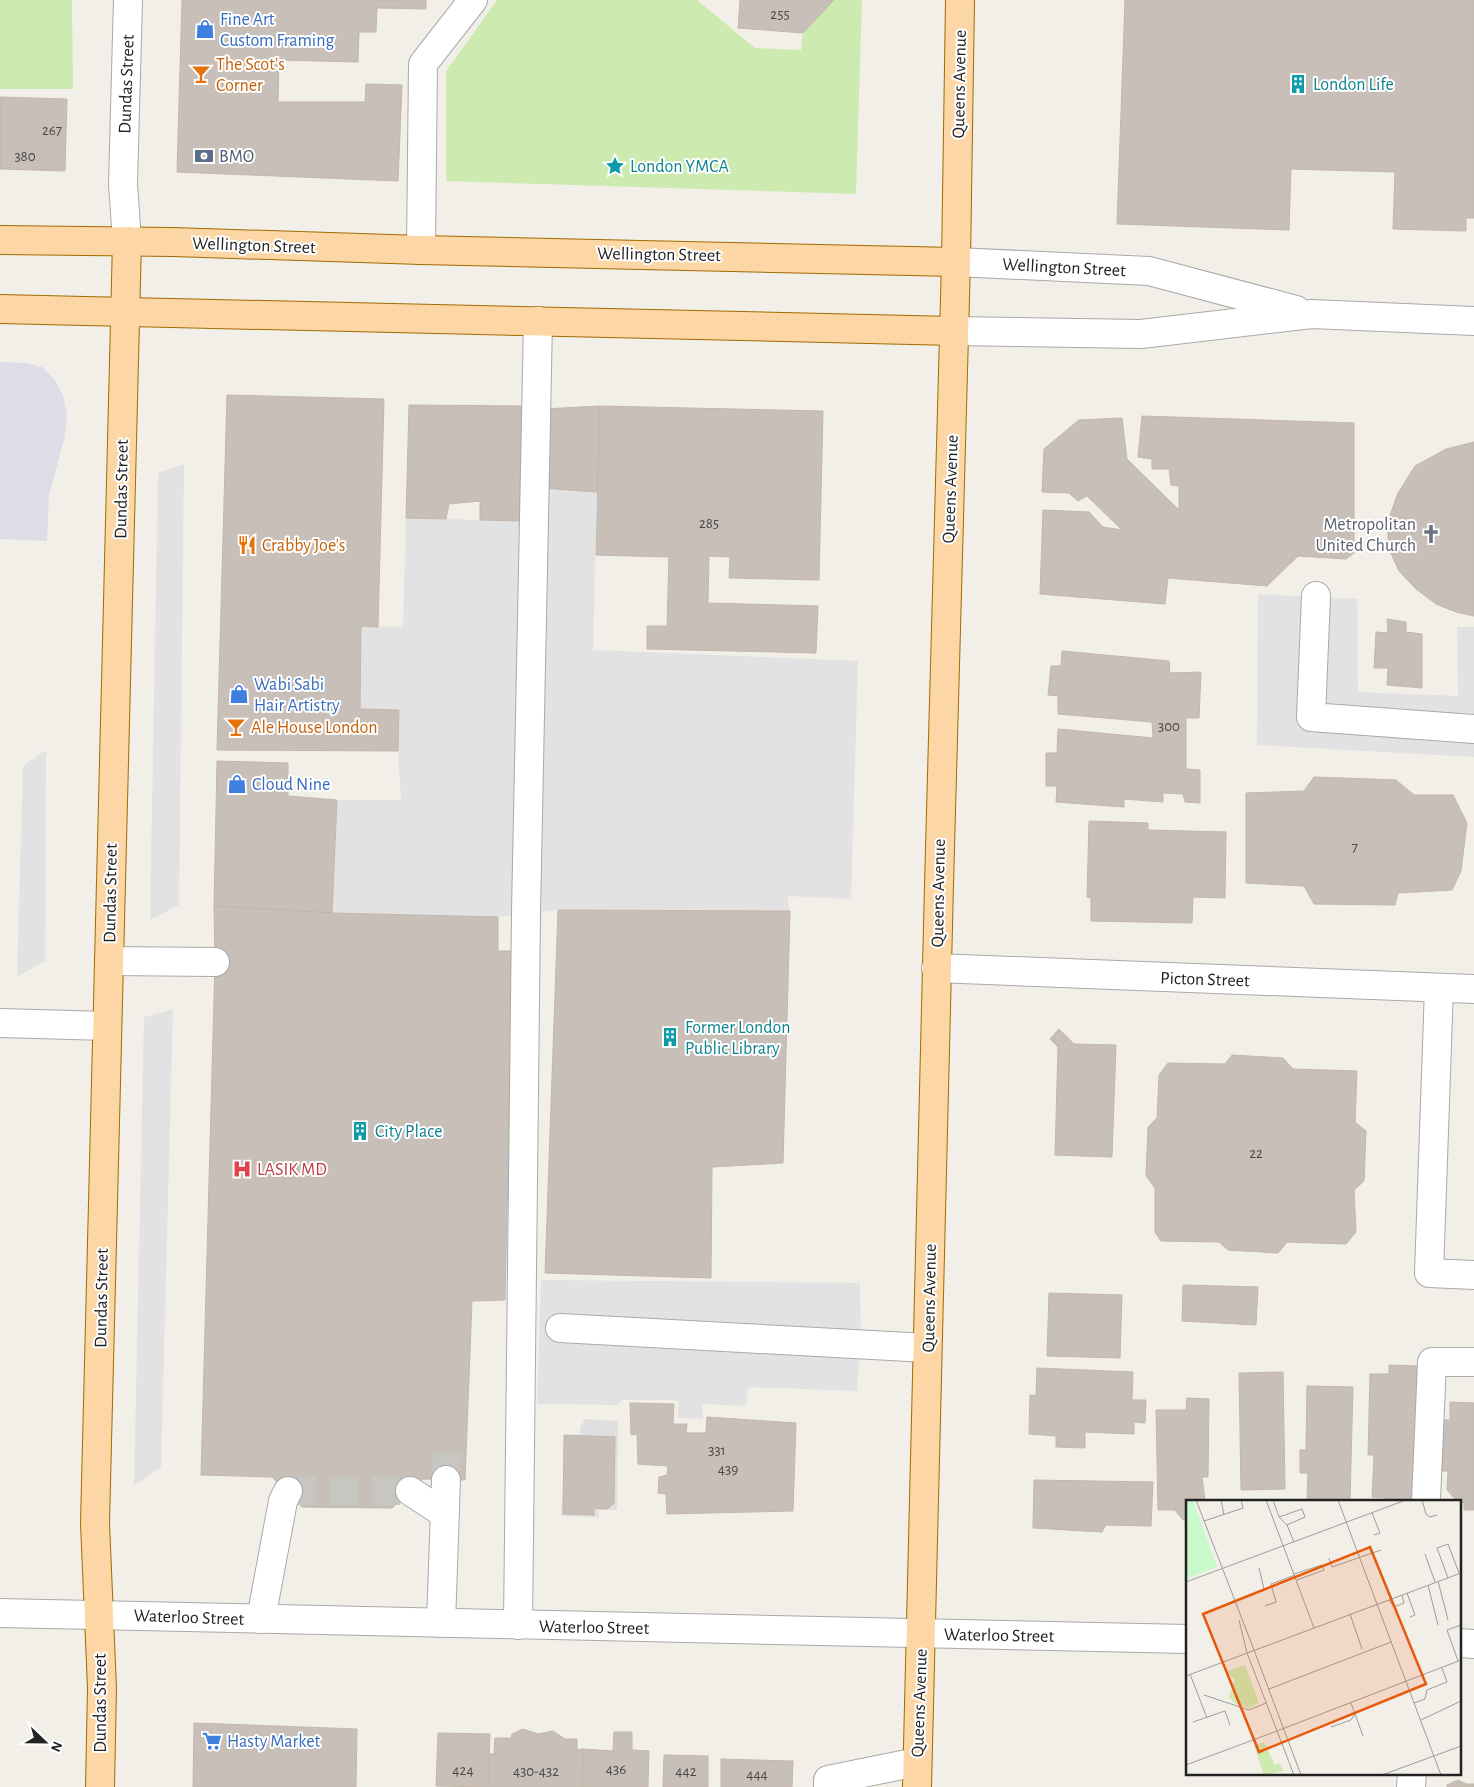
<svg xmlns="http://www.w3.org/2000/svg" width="1474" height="1787" viewBox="0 0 1474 1787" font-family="'Alegreya Sans',sans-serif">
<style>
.residential{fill:#e0dfdf}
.grass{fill:#cdebb0}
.parking{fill:#e2e2e2}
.plaza{fill:#dddde8}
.building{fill:#c7bfb8;stroke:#c4b6ab}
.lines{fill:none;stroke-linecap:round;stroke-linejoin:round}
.minor-tunnel{stroke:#c8c6c1;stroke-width:28;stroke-dasharray:28 14;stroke-linecap:butt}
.minor-casing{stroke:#a9a9a9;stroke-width:30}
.major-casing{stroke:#a06b00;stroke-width:30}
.minor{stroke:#fff;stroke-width:28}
.major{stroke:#fcd6a4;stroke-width:28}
.labels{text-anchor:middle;stroke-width:4;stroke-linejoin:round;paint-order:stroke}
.number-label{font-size:15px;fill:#4b4948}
.shop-label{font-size:18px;fill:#366cbe;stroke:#fff;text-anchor:start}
.food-label{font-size:18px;fill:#c56008;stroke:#fff;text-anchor:start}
.street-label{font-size:18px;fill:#222;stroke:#fff}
.culture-label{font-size:18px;fill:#0d838f;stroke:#fff;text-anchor:start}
.service-label{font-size:18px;fill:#4e5e75;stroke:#fff;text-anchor:start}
.worship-label{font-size:18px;fill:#5b616d;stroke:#fff;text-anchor:end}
.health-label{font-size:18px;fill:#be3a42;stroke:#fff;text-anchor:start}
.inset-road{fill:none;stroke:#9f9d99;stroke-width:1}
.view{fill:#e8590c;fill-opacity:0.15;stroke:#e8590c;stroke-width:2.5}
.inset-edge{fill:none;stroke:#222;stroke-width:2.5}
</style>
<rect width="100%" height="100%" fill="#f2efe9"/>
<!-- residential -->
<polygon class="residential" points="585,1419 618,1421 617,1510 598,1510 599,1517 561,1516 566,1435 581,1436 580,1428"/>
<!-- grass -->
<g class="grass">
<polygon points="0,0 72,0 73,89 0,89"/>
<polygon points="497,0 697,0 755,48 801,50 803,33 834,0 862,0 856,194 446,181 446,71"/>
</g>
<!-- parking -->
<g class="parking">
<polygon points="184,464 179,905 150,920 158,473"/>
<polygon points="541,488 597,492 593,650 858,661 851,899 787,896 790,911 558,910 498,917 332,913 337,800 401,800 398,751 399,710 360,709 361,626 403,627 406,518 522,521"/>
<polygon points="1258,594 1357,599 1358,692 1458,696 1457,627 1474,627 1474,757 1257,745"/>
<polygon points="46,750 45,961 17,977 23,766"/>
<polygon points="173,1009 161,1467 134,1486 144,1017"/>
<polygon points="541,1280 860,1283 861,1341 857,1391 748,1387 746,1406 702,1404 703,1419 678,1418 678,1401 673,1400 623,1400 617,1405 537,1404"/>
</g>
<!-- plaza -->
<polygon class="plaza" points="0,362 26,363 42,367 54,379 63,395 67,416 64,440 49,495 47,541 0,539"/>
<!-- building -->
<g class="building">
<polygon points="182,0 426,0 426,9 377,8 376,32 359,32 358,62 279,60 278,102 365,102 366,84 402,85 398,181 177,172"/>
<polygon points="740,0 834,0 803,33 738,28"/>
<polygon points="1125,0 1474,0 1474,218 1466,218 1466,231 1393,229 1395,172 1291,169 1289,230 1117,224"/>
<polygon points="0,97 67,99 65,171 0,169"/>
<polygon points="227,395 384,399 378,627 361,626 360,709 399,710 398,751 217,750"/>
<polygon points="409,405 526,406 522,521 480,520 480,501 449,504 446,519 406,518"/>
<polygon points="600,406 597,492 541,488 544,409"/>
<polygon points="600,406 823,411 819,580 729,578 730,557 709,556 708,603 818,606 816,653 647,649 647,626 667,626 669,557 596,555"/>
<polygon points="1142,416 1354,423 1354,553 1346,559 1298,556 1267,586 1168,578 1165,604 1040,594 1043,510 1089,512 1103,527 1122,530 1087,496 1078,501 1069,493 1042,492 1044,449 1079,420 1122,418 1127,459 1179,510 1179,486 1171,485 1169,469 1152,469 1152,459 1138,457"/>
<polygon points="1474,442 1474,616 1456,612 1436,604 1416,589 1399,571 1388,547 1388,521 1398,493 1415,466 1446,449"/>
<polygon points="1387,619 1406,622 1406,632 1422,634 1422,688 1387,685 1388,668 1374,668 1376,632 1388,633"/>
<polygon points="1062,651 1169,661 1170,673 1201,672 1199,718 1186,718 1186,769 1200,770 1200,803 1185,802 1183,794 1163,793 1163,802 1124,799 1124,807 1056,802 1057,786 1046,786 1046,753 1057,753 1058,729 1153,738 1152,722 1058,714 1058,696 1048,695 1051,666 1061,666"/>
<polygon points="217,761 288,763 288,796 337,800 332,913 214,906"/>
<polygon points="1314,777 1396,780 1414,795 1453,795 1467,823 1461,871 1452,890 1398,893 1395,905 1314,904 1304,886 1246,883 1246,793 1304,791"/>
<polygon points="1089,821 1148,823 1148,830 1226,832 1225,898 1193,897 1192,923 1091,921 1091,898 1087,897"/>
<polygon points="214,906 332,913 498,917 498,951 513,951 505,1300 472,1301 465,1480 423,1479 392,1508 302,1507 272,1477 201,1475 215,962"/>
<polygon points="558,910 790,911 783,1163 712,1167 711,1278 545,1273"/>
<polygon points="1059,1029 1074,1044 1116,1045 1112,1157 1055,1155 1058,1047 1050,1039"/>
<polygon points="1232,1055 1283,1058 1293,1069 1357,1071 1355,1122 1366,1131 1364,1181 1354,1190 1356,1232 1346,1244 1287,1242 1278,1253 1228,1250 1219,1242 1161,1241 1155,1232 1155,1188 1146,1176 1148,1127 1157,1118 1159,1075 1168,1063 1225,1064"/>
<polygon points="1183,1285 1258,1287 1256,1325 1182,1321"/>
<polygon points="1049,1293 1122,1295 1120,1358 1047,1356"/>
<polygon points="1389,1365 1420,1366 1420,1501 1387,1501 1387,1498 1372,1497 1374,1455 1368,1455 1370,1374 1389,1374"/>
<polygon points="1037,1368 1133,1372 1132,1400 1146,1400 1145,1423 1134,1422 1134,1434 1085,1432 1085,1448 1056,1447 1056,1436 1029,1434 1030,1395 1036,1396"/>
<polygon points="1283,1372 1285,1489 1241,1490 1239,1373"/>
<polygon points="1307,1386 1353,1387 1350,1501 1307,1501 1308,1473 1300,1473 1300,1450 1306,1450"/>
<polygon points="1187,1398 1209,1399 1208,1477 1202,1477 1205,1501 1188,1501 1188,1520 1183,1520 1175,1510 1158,1510 1156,1410 1186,1410"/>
<polygon points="1450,1402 1474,1403 1474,1510 1464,1510 1464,1503 1455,1499 1447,1490 1448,1471 1439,1471 1441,1420 1450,1420"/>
<polygon points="630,1403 674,1404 673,1424 687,1424 686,1433 706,1433 707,1417 796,1423 793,1511 667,1514 666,1494 658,1493 659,1477 667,1475 668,1466 638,1464 637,1434 631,1435"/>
<polygon points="564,1435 615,1437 614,1503 608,1509 594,1508 594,1515 563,1514"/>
<polygon points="1034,1480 1153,1482 1151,1526 1106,1525 1102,1532 1033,1528"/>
<polygon points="194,1723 357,1729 356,1787 193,1787"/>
<polygon points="523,1729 538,1734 553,1731 565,1739 577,1739 577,1750 583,1749 582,1787 488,1787 489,1754 494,1754 495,1738 511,1738 512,1734"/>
<polygon points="614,1732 632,1732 632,1750 649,1751 648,1787 582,1787 583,1749 613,1751"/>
<polygon points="438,1733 490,1734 488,1787 436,1786"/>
<polygon points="664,1755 708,1756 708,1787 663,1787"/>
<polygon points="721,1759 793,1761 792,1787 721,1787"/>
<polygon points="1458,1780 1466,1784 1474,1784 1474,1787 1447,1787 1447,1785"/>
</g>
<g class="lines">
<!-- minor-tunnel -->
<g class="minor-tunnel">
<polyline points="446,1480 447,1453"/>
<polyline points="288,1491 410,1491"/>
</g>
<!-- minor casing -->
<g class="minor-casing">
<g id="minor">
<polyline points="127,241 123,184 128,0"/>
<polyline points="421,250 423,64 473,0"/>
<polyline points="956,262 1149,271 1296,310"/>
<polyline points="954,331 1141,334 1312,314 1474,321"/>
<polyline points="1316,596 1311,717 1474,729"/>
<polyline points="109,961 215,962"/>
<polyline points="936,968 1474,989"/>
<polyline points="1439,988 1429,1273 1474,1275"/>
<polyline points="0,1023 107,1026"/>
<polyline points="560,1328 927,1348"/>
<polyline points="410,1491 445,1514"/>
<polyline points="1426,1501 1432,1362 1474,1362"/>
<polyline points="0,1613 1188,1639"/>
<polyline points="261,1619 283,1501 288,1491"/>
<polyline points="441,1623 446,1480"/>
<polyline points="518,1625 526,913 538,321"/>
<polyline points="1460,1643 1474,1644"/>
<polyline points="828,1787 828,1780 917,1762"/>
<polyline points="1411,1787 1412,1773"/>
</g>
</g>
<!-- major casing -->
<g class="major-casing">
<g id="major">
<polyline points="0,240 173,242 421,250 956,262"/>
<polyline points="0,309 954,331"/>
<polyline points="100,1787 102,1688 95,1523 127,241"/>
<polyline points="917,1787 939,885 956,262 960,0"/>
</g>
</g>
<!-- minor -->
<use href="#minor" class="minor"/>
<!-- major -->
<use href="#major" class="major"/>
</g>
<!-- icons -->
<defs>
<g id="shop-bare" transform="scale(1.5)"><path d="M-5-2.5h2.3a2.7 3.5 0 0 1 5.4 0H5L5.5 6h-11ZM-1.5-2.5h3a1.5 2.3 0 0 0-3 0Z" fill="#3f7fe0" stroke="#fff" stroke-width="2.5" paint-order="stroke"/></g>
<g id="bar-bare" transform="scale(1.5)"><path d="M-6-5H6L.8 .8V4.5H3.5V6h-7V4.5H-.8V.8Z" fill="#e8710a" stroke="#fff" stroke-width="2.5" paint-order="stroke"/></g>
<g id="building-bare" transform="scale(1.5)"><path d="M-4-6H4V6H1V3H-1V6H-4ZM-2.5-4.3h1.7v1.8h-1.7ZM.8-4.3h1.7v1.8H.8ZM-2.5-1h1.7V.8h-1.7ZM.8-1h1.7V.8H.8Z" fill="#0f9aa8" stroke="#fff" stroke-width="2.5" paint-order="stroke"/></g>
<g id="bank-bare" transform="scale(1.5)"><path d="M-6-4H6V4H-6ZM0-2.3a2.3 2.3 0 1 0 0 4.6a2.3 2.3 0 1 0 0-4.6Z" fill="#5c6f8a" stroke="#fff" stroke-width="2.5" paint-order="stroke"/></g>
<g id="sight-bare" transform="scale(1.5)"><path d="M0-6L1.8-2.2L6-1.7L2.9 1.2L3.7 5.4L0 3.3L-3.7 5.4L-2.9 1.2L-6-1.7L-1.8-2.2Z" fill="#0f9aa8" stroke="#fff" stroke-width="2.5" paint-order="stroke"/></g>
<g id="church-bare" transform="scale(1.5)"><path d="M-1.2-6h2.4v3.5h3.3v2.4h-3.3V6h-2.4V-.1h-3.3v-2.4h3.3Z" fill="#6b7280" stroke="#fff" stroke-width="2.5" paint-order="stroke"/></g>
<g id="restaurant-bare" transform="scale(1.5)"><path d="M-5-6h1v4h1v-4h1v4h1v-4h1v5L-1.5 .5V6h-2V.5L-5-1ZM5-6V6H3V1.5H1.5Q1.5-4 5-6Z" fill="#e8710a" stroke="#fff" stroke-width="2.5" paint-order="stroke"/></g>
<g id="hospital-bare" transform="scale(1.5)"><path d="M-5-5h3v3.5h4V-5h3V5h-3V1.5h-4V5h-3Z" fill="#e0444e" stroke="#fff" stroke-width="2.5" paint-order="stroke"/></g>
<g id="supermarket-bare" transform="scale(1.5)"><path d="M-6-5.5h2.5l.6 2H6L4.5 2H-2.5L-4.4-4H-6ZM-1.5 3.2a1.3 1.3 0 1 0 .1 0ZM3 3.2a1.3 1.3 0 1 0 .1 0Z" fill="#3f7fe0" stroke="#fff" stroke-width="2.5" paint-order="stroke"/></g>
</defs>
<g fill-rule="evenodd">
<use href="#shop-bare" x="205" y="29"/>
<use href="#bar-bare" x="201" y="74"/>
<use href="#building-bare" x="1298" y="84"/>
<use href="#bank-bare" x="204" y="156"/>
<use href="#sight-bare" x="615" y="166"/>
<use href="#church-bare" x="1431" y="534"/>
<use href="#restaurant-bare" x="247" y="545"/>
<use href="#shop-bare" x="239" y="694"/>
<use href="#bar-bare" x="236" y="727"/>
<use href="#shop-bare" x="237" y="784"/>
<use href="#building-bare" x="670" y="1037"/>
<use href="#building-bare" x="360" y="1131"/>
<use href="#hospital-bare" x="242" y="1169"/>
<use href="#supermarket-bare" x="212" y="1741"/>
</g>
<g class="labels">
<!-- number labels -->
<g class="number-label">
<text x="780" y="19">255</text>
<text x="52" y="135">267</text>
<text x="25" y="161">380</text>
<text x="709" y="528">285</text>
<text x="1169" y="731">300</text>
<text x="1355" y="852">7</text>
<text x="1256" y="1158">22</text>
<text x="717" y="1455">331</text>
<text x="728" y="1474">439</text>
<text x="616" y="1774">436</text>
<text x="463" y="1775">424</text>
<text x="536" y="1776">430-432</text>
<text x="686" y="1776">442</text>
<text x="757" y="1779">444</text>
</g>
<!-- shop labels -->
<g class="shop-label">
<text x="220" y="25">Fine Art<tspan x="220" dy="21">Custom Framing</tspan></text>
<text x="254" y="690">Wabi Sabi<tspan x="254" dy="21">Hair Artistry</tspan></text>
<text x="252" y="790">Cloud Nine</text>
<text x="227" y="1747">Hasty Market</text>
</g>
<!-- food labels -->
<g class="food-label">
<text x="216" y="70">The Scot's<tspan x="216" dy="21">Corner</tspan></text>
<text x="262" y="551">Crabby Joe's</text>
<text x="251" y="733">Ale House London</text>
</g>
<!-- street labels -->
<g class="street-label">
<text transform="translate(126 84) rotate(-88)" y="6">Dundas Street</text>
<text transform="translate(959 84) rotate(-89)" y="6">Queens Avenue</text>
<text transform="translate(254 245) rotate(2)" y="6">Wellington Street</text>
<text transform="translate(659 254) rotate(1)" y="6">Wellington Street</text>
<text transform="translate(1064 267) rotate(3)" y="6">Wellington Street</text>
<text transform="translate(121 489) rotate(-89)" y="6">Dundas Street</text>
<text transform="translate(950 489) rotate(-88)" y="6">Queens Avenue</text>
<text transform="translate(110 893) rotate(-89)" y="6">Dundas Street</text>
<text transform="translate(938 893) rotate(-89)" y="6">Queens Avenue</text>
<text transform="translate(1205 979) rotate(2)" y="6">Picton Street</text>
<text transform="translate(101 1298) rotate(-89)" y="6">Dundas Street</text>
<text transform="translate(929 1298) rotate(-89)" y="6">Queens Avenue</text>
<text transform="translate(189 1617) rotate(2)" y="6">Waterloo Street</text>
<text transform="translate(594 1627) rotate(1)" y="6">Waterloo Street</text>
<text transform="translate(999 1635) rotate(1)" y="6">Waterloo Street</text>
<text transform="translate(100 1703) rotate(-90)" y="6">Dundas Street</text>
<text transform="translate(919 1703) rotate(-88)" y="6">Queens Avenue</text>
</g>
<!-- culture labels -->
<g class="culture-label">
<text x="1313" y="90">London Life</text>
<text x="630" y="172">London YMCA</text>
<text x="685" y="1033">Former London<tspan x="685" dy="21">Public Library</tspan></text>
<text x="375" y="1137">City Place</text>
</g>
<!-- service labels -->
<g class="service-label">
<text x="219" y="162">BMO</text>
</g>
<!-- worship labels -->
<g class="worship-label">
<text x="1416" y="530">Metropolitan<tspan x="1416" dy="21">United Church</tspan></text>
</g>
<!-- health labels -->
<g class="health-label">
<text x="257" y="1175">LASIK MD</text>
</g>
</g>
<!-- overview -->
<g transform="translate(1186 1500)">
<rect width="275" height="275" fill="#f2efe9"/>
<path d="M59,165L73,203L63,208L50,204L43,197L49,179L40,172ZM78,242L89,265L93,263L98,271L78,275L68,246Z" fill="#cdebb0"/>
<path d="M0,0H7L31,67L0,79Z" fill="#c8facc"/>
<path class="inset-road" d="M10,0L68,150M35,0L38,15M80,0L128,128M87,0L93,17M152,0L255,275M236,0L240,14L244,17L251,15M186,13L194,33L188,35M18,21L57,8L55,0M101,25L93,17L116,9L119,17L101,25L108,42M239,54L249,82M143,58L146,67L195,50M73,68L78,89M108,74L136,65L138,70L111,80M262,78L251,48L262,44L273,73M252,81L262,120M0,82L220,0M242,85L252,125M221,93L229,115L224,117M203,100L208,107L218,103L216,95M79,106L90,102L85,84L109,75M164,114L176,149M53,120L61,153M68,150L115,275M61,153L108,275M272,161L261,130L275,125M4,174L21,218M0,176L275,73M83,189L205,142M18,195L63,210L80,203M165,203L177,236M228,203L239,199L241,190L261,182L256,168M235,220L275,201M7,222L39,211L44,225M145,227L165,220L169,214M91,231L275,160M0,265L91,231M196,275L275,246"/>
<path class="view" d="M184,47L240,184L73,252L17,114Z"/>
<rect width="275" height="275" class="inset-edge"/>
</g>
<!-- north arrow -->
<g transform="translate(45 1742) rotate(112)" stroke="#ffffff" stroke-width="4" paint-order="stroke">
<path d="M0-4L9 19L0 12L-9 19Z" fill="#222222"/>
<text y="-8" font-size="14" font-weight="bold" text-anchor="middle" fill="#222222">N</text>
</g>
</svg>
